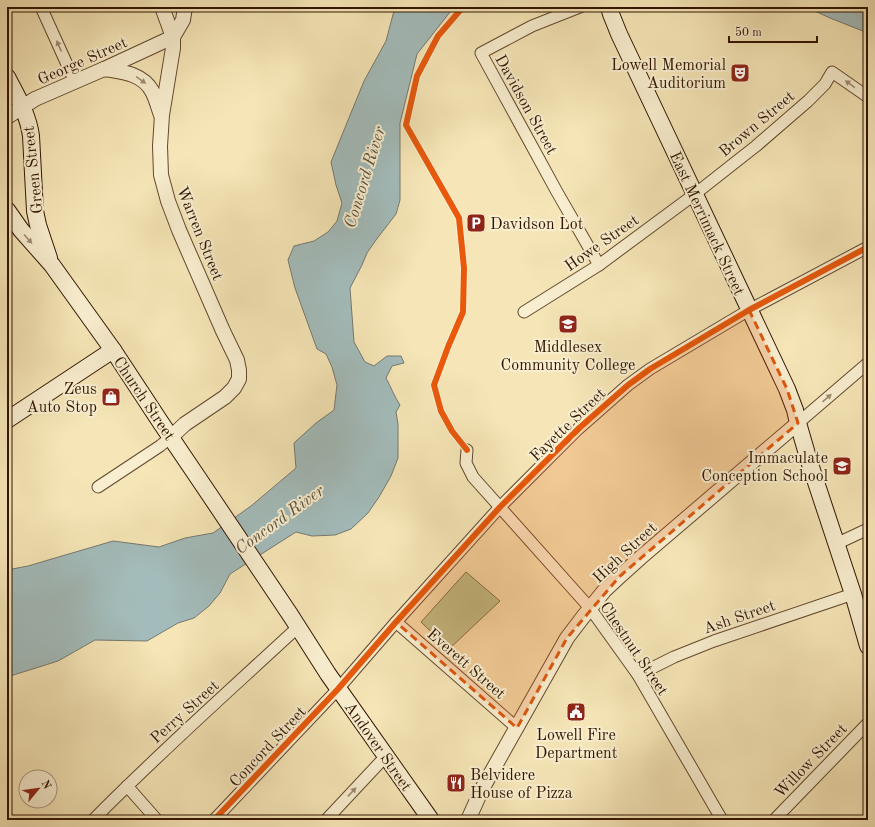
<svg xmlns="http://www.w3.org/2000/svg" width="875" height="827" viewBox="0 0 875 827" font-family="'Old Standard TT',serif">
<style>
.green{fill:#b8c692;stroke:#746d49}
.water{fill:#a3bcbb;stroke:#757970}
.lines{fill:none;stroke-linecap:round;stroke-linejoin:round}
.minor-casing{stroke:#62482e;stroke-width:13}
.tertiary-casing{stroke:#62482e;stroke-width:16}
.secondary-casing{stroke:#311400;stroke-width:18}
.minor{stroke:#f9efd0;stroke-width:11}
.tertiary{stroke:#f9efd0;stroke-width:14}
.secondary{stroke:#f9efd0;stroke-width:16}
.cycleway-casing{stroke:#f9efd0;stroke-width:8}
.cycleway{stroke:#e8590c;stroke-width:6}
.oneway{fill:#9f8c72}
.marked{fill:#df560b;fill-opacity:0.2;stroke:#df560b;stroke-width:3;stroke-dasharray:8 5;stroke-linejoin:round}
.labels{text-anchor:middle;stroke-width:4;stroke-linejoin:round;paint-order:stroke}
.street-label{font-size:16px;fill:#311400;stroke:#f9efd0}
.poi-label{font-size:16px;fill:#311400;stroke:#f9efd0;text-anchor:end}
.water-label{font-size:17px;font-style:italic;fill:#594f41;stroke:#f9efd0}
</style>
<rect width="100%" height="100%" fill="#f6e6b7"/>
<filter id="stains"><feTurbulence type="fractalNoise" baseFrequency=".005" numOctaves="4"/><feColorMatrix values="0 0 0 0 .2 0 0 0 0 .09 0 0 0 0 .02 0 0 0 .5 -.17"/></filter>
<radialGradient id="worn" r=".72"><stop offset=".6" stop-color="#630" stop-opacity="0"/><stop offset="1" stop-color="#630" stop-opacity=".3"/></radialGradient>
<!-- green -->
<polygon class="green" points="466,572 500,601 449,649 421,622"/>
<!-- water -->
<g class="water">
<path d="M395,7H454L417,54L400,123V200L396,214L376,240L367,253L362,265L350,288L354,342L365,362L374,366L387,356H401L404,363L392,366L386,378C391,387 394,396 400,405L396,412L398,424V458L391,476L379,497L368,513L351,529L335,535L312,536L296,532L230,574L220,593L209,606L194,618L178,623L147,641L95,640L58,661L7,677V570L28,566L113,541L159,547L185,538L213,533L251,506L296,468L294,443L316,423L334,410L337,385L332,367L326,354L317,349L295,288L288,260L294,246L314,241L328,232L337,221L342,203L336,185L331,162L364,81L386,41Z"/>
<polygon points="806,7 868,7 868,33 830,18"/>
</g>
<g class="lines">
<!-- minor casing -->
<g class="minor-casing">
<g id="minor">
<polyline points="41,7 75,82"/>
<polyline points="580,7 532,26 481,53 557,192 599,265"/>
<polyline points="524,312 599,265 695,194 756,146 808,101 825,84 832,72 868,97"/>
<polyline points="798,423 868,363"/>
<polyline points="467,450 466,463 473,477 590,608 638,675 722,820"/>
<polyline points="98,487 160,446 171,437"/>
<polyline points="836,544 868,529"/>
<polyline points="396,622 517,728"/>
<polyline points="638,675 674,657 714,641 853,594"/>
<polyline points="127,786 157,820"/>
<path d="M93,820C159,753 229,691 298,627"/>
<polyline points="214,820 338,689 396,622 500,507 578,429 628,385 650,369 749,310 868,247"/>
<polyline points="326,820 385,757"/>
<polyline points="774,820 868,723"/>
</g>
</g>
<!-- tertiary casing -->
<g class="tertiary-casing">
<g id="tertiary">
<polyline points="162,7 173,37"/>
<path d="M104,69C122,72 142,73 152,91C156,98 158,107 161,115"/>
<polyline points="7,117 35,99 104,69 173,37"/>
<polyline points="171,437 185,424 225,397 234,388 239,379 239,370 237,360 223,331 179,230 168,201 161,175 160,146 162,115 173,48 173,37 183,20 185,7"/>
<polyline points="468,820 482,789 567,638 583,617 604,591 619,577 640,558 798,423"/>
</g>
</g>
<!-- secondary casing -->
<g class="secondary-casing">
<g id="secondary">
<polyline points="609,7 611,14 619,34 787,389 795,410 798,423 809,461 853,594 868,646"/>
<path d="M7,77C17,96 28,114 31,136L35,211L38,225L49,258"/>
<polyline points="7,210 21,230 52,265 113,350 161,423 205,488 291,616 328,674 431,820"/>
<polyline points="7,420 113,350"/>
</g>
</g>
<!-- minor -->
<use href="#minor" class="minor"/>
<!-- tertiary -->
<use href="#tertiary" class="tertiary"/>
<!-- secondary -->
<use href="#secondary" class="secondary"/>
<!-- cycleway casing -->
<g class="cycleway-casing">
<g id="cycleway">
<polyline points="463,7 438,36 417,76 406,125 459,218 464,268 463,312 448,347 434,385 441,411 452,431 467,450"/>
<polyline points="214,820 338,689 396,622 500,507 578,429 628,385 650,369 749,310 868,247"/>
</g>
</g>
<!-- cycleway -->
<use href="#cycleway" class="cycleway"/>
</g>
<!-- one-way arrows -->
<defs><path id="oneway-solid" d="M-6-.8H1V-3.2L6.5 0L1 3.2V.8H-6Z"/></defs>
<g class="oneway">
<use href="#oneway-solid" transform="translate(59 46) rotate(-114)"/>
<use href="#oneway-solid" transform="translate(141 80) rotate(35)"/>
<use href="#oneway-solid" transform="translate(850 84) rotate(-144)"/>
<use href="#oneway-solid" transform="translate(28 239) rotate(48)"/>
<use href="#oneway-solid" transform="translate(827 398) rotate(-41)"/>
<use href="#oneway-solid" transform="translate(352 792) rotate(-47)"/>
</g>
<!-- marked area -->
<path class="marked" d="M749,310L787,389L798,423L619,577L567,638L517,728L396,622L500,507L604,406L650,369Z"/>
<!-- icons -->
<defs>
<g id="theatre-square" transform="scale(1)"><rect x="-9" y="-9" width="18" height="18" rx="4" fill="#8f2418" stroke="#f9efd0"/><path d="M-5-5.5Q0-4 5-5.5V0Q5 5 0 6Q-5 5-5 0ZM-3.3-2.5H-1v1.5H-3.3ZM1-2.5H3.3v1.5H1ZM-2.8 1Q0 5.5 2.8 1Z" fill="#fff"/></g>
<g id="parking-square" transform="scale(1)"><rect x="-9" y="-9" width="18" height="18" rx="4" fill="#8f2418" stroke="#f9efd0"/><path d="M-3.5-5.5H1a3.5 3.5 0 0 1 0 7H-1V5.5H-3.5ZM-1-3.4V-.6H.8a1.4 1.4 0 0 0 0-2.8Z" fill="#fff"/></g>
<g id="university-square" transform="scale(1)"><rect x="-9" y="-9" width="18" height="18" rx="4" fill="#8f2418" stroke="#f9efd0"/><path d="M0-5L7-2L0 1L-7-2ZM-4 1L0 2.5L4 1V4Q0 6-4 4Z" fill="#fff"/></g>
<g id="shop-square" transform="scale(1)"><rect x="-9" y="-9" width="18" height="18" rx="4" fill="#8f2418" stroke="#f9efd0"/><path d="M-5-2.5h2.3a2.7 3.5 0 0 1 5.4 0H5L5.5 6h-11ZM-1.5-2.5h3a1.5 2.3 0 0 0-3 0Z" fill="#fff"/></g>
<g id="school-square" transform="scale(1)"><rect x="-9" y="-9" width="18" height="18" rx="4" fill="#8f2418" stroke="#f9efd0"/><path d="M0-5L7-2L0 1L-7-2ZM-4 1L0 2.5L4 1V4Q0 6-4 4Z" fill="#fff"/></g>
<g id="civic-square" transform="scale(1)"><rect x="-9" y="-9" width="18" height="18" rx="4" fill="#8f2418" stroke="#f9efd0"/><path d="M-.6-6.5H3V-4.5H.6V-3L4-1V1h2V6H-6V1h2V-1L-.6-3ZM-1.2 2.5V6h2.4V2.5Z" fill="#fff"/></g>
<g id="restaurant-square" transform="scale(1)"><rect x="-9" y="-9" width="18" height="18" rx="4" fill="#8f2418" stroke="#f9efd0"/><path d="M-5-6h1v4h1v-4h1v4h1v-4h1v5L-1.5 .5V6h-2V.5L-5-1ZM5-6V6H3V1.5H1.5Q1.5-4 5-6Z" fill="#fff"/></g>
</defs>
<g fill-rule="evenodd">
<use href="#theatre-square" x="740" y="73"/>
<use href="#parking-square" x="476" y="223"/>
<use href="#university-square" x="568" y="324"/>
<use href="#shop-square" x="111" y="397"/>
<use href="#school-square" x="842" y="466"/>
<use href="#civic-square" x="576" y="712"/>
<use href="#restaurant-square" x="456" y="783"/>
</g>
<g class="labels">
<!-- street labels -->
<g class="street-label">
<text transform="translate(82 60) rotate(-24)" y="6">George Street</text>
<text transform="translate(527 104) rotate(61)" y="6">Davidson Street</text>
<text transform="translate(756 123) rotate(-40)" y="6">Brown Street</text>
<text transform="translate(32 170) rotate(-96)" y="6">Green Street</text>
<text transform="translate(708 223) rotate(65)" y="6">East Merrimack Street</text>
<text transform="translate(201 233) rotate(68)" y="6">Warren Street</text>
<text transform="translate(601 242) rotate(-35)" y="6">Howe Street</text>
<text transform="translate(145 398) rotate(56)" y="6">Church Street</text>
<text transform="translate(567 424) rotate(-44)" y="6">Fayette Street</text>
<text transform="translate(624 552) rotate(-43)" y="6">High Street</text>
<text transform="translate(739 616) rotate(-19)" y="6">Ash Street</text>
<text transform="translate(635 648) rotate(56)" y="6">Chestnut Street</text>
<text transform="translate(467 663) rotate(41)" y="6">Everett Street</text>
<text transform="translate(184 711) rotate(-42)" y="6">Perry Street</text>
<text transform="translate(267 746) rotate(-47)" y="6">Concord Street</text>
<text transform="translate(379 746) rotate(55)" y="6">Andover Street</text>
<text transform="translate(810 760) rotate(-46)" y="6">Willow Street</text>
</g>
<!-- poi labels -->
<g class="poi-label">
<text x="726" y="70">Lowell Memorial<tspan x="726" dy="18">Auditorium</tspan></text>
<text x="490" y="229" text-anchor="start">Davidson Lot</text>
<text x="568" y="352" text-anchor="middle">Middlesex<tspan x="568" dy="18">Community College</tspan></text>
<text x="97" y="394">Zeus<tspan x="97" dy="18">Auto Stop</tspan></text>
<text x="828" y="463">Immaculate<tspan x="828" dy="18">Conception School</tspan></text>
<text x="576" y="740" text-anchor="middle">Lowell Fire<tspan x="576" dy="18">Department</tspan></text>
<text x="470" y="780" text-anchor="start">Belvidere<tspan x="470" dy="18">House of Pizza</tspan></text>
</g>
<!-- water labels -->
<g class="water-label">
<text transform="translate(364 177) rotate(-73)" y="6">Concord River</text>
<text transform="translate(279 519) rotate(-36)" y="6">Concord River</text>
</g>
</g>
<!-- margin -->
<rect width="875" height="827" fill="none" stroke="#f6e6b7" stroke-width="24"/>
<rect x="8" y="8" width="859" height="811" fill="none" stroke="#311400" stroke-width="2"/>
<rect x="12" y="12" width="851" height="803" fill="none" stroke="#311400"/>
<!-- north arrow -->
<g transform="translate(38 789) rotate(61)"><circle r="19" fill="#f9efd0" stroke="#a9977d"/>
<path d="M0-3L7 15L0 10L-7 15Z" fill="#8f2418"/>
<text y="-6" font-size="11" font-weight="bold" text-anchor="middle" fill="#311400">N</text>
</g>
<!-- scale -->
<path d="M729 36v6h88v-6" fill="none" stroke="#311400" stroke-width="2"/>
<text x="735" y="36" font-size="12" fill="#311400" stroke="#f9efd0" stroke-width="3" paint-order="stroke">50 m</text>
<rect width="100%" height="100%" filter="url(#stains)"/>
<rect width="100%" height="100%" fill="url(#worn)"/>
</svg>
